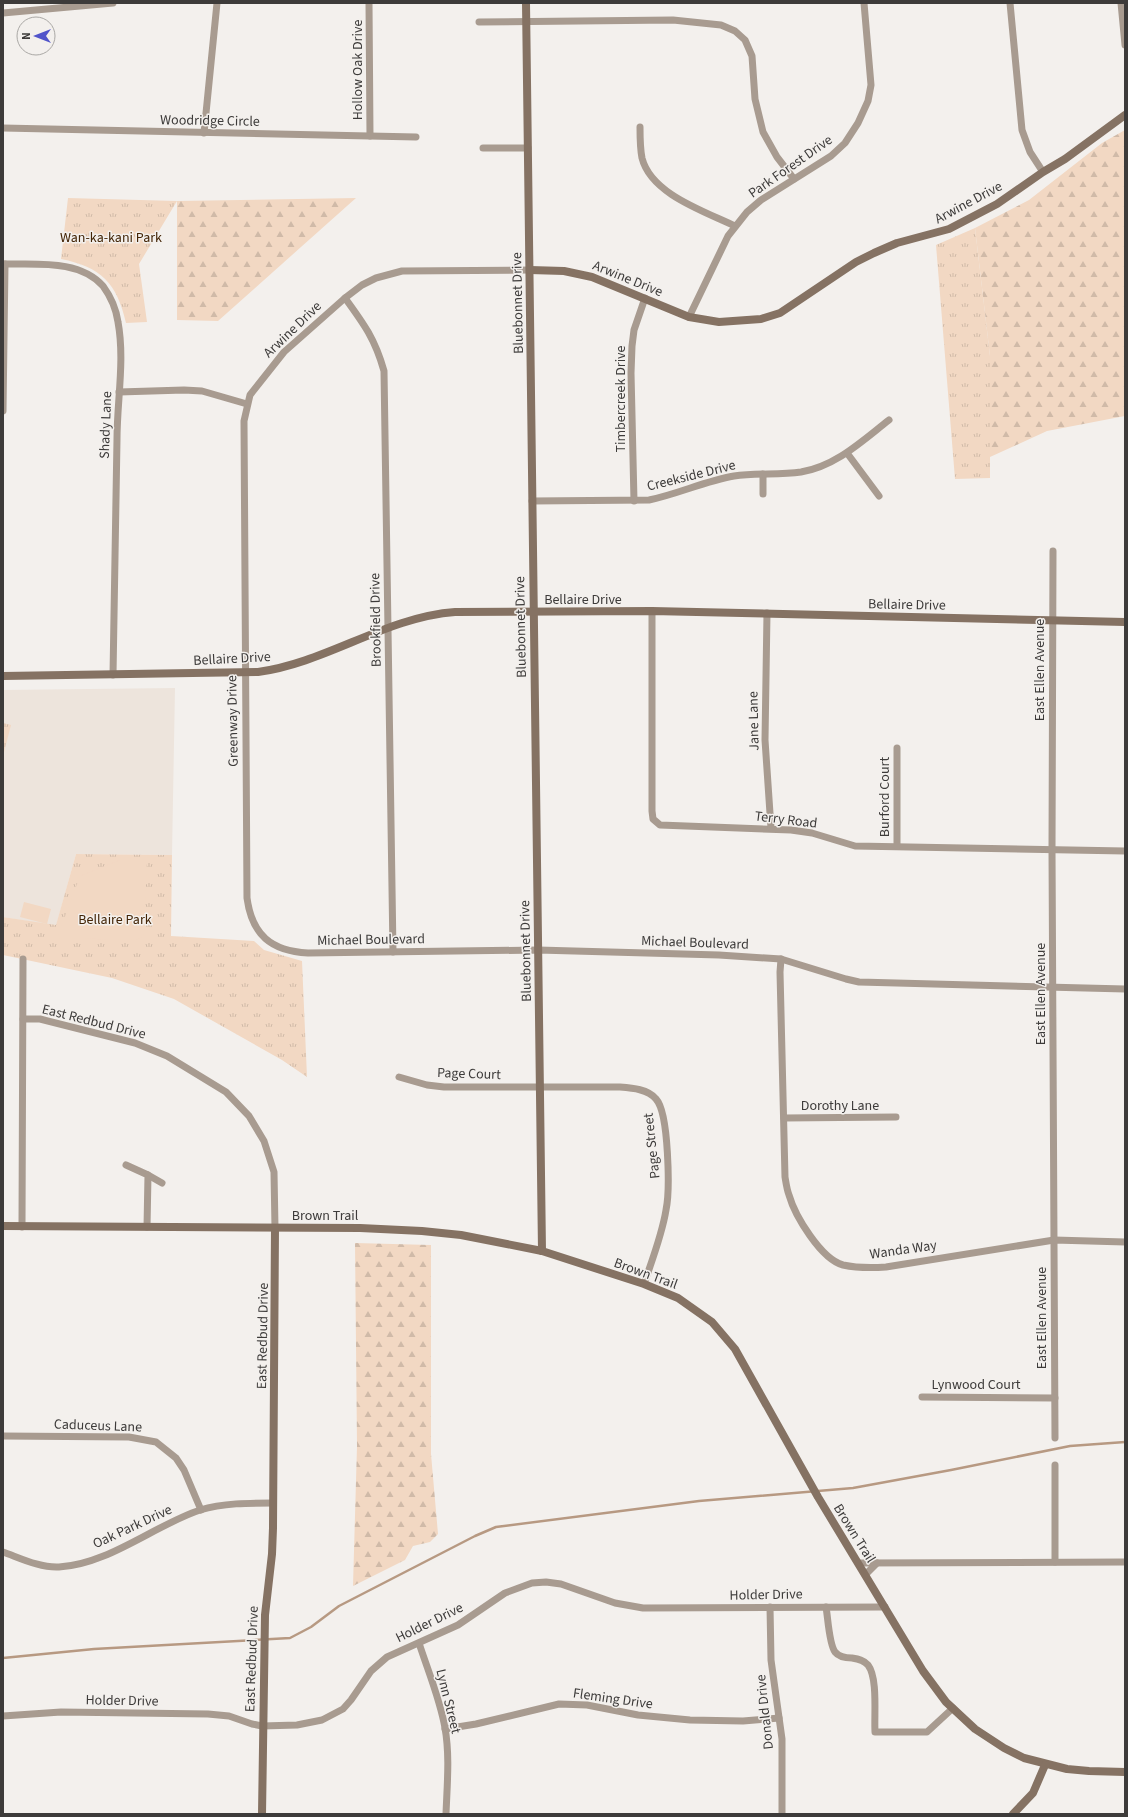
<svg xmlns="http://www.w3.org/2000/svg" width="1128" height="1817" viewBox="0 0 1128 1817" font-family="'Source Sans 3',sans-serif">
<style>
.built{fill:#ede4dc}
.grass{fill:url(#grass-tufts)}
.forest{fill:url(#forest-firs)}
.garden{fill:#f2d8c3}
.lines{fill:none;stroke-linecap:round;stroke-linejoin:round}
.stream{stroke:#b79982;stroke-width:2.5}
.street{stroke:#a89b90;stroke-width:7}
.secondary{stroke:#857263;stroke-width:8}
.labels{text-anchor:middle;stroke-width:3;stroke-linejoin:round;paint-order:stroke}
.street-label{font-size:14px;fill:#3d3b3a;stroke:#f3f0ed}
.park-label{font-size:14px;fill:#432405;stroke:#f3f0ed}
</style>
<defs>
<pattern id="grass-tufts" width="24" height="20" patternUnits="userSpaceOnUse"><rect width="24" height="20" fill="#f2d8c3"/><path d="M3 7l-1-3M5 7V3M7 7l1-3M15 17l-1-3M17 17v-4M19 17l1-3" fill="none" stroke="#d0baa8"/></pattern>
<pattern id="forest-firs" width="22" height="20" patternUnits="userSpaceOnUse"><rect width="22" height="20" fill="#f2d8c3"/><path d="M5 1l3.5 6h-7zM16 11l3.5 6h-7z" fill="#d0baa8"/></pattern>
</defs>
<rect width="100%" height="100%" fill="#f3f0ed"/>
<!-- built -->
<polygon class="built" points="175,688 172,855 76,854 56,926 3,917 3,690"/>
<!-- grass -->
<g class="grass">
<path d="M68,198L177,201L139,264L147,322L126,323C117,283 101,267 61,259Z"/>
<polygon points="975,228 990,356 990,478 955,479 936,245"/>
<polygon points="3,723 11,725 3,756"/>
<polygon points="76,854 172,855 171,936 254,941 264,950 302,961 307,1077 282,1060 174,999 112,978 3,955 3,917 56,925"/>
</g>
<!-- forest -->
<g class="forest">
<polygon points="1125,130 1125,416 1047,431 990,457 990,356 975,228 1029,200 1102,143"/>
<polygon points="356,198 218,321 177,320 177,201"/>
<polygon points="355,1243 431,1245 431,1454 438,1534 430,1542 413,1546 405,1560 353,1586 357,1446"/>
</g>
<!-- garden -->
<g class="garden">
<polygon points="120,860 147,860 144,931 143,937 136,940 57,938 80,876"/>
<polygon points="24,902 51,909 47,924 20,917"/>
</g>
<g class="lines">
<!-- stream -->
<polyline class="stream" points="3,1658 94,1649 290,1638 311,1627 339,1606 475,1536 496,1527 699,1501 853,1488 951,1470 1070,1446 1125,1442"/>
<!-- street -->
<g class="street">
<polyline points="369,3 370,136"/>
<polyline points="1010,3 1022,130 1030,152 1043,172"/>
<polyline points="1121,3 1125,45"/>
<polyline points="3,13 113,3"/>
<polyline points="479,22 673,20 721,25 735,31 745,40 752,56 755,99 763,132 777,157 794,179"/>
<path d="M640,127C640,137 640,148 642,158C651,194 704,211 735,226"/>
<polyline points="3,128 416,137"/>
<polyline points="204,133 217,3"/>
<polyline points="483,148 528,148"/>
<path d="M3,264C36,265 79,259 103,286C111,297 116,308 118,322C125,360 117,401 117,439C115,518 115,596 113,675"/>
<path d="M530,270L402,271L376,278L362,285L345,298L284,352L250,395L244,421L247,898C252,935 271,951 308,953L538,950L719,955L781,959L846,979L859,982L1125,989"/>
<path d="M345,298C364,324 375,339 384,371L393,952"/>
<polyline points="689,317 728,236 747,212 761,200 831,156 845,143 858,123 868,101 871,85 864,3"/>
<polyline points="119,392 184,390 202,391 247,404"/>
<polyline points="3,411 5,264"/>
<polyline points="847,453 879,496"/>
<polyline points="763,474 763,494"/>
<path d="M532,501L649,500C678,494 705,481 734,476C756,473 779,475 801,472C836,466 862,441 889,420"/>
<polyline points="634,501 631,373 632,346 634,330 645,298"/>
<polyline points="1053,551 1052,850 1055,1438"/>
<polyline points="652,611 652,811 653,819 660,825 791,830 812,833 855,846 1125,851"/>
<polyline points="767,613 765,740 771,828"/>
<polyline points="897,846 897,748"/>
<path d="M781,959L780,972L785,1177C786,1183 787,1190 789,1195C795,1216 821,1259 843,1265C857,1268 872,1268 886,1267L1054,1240L1125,1242"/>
<polyline points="23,1019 40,1019 135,1043 167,1056 226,1092 249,1116 264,1141 274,1172 275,1228"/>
<path d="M399,1077L427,1085L444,1087H619C632,1088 648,1089 656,1099C669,1113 670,1191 666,1210C662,1235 652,1260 644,1284"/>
<polyline points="784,1118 896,1117"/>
<polyline points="126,1165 148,1175 147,1227"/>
<polyline points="148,1175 162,1183"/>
<polyline points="22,1227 23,959"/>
<polyline points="922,1397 1055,1398"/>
<polyline points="3,1436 129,1437 156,1442 176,1458 184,1470 201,1510"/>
<polyline points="1055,1465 1055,1562"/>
<path d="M3,1552C20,1558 40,1568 59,1567C107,1565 155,1525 200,1510C223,1503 249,1503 273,1503"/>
<polyline points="859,1563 1125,1562"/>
<polyline points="866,1574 877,1563"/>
<polyline points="770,1607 771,1660 782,1739 782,1814"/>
<path d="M826,1607C828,1618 829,1644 835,1652C839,1657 846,1658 852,1658C858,1659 864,1660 868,1665C878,1678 874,1715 875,1732H927L953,1708"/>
<path d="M419,1643C428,1671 440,1699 445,1728C450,1756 447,1786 446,1814"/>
<polyline points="3,1716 61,1712 208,1714 229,1716 252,1724 262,1726 297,1725 322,1720 343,1709 351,1700 371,1671 387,1657 458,1625 505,1593 532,1583 546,1582 561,1584 615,1603 643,1608 885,1607"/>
<polyline points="445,1729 476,1724 559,1704 587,1705 638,1715 690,1720 743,1721 779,1718"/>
</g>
<!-- secondary -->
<g class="secondary">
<polyline points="526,3 542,1251"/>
<polyline points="530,270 564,271 592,277 689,317 719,322 761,319 780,313 856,262 874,253 897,243 949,229 997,204 1043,172 1065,159 1125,115"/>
<path d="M3,676L258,672C326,663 386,617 455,612L652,611L1125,622"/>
<polyline points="3,1226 360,1228 422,1231 461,1235 542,1251 644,1284 678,1298 712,1322 735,1349 818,1497 923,1671 946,1702 975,1729 1004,1748 1024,1758 1067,1769 1089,1771 1125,1772"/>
<polyline points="262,1814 265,1615 272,1554 273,1528 275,1228"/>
<polyline points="1013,1814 1033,1793 1045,1765"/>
</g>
</g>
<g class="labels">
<!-- street labels -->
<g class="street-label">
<text transform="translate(357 70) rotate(-90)" y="5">Hollow Oak Drive</text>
<text transform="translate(210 120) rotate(1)" y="5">Woodridge Circle</text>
<text transform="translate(790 166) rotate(-35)" y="5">Park Forest Drive</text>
<text transform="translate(968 202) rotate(-28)" y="5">Arwine Drive</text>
<text transform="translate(628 278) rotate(22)" y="5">Arwine Drive</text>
<text transform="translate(517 303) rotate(-91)" y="5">Bluebonnet Drive</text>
<text transform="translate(292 329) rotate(-44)" y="5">Arwine Drive</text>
<text transform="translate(620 399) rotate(-90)" y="5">Timbercreek Drive</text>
<text transform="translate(105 425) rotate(-88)" y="5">Shady Lane</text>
<text transform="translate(691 475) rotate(-14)" y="5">Creekside Drive</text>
<text x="583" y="604">Bellaire Drive</text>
<text transform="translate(907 604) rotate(1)" y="5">Bellaire Drive</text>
<text transform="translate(375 620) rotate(-91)" y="5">Brookfield Drive</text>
<text transform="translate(520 627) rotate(-91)" y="5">Bluebonnet Drive</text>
<text transform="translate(232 658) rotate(-3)" y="5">Bellaire Drive</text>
<text transform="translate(1039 670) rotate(-90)" y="5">East Ellen Avenue</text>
<text transform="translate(232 721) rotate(-91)" y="5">Greenway Drive</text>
<text transform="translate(753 721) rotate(-91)" y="5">Jane Lane</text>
<text transform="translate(884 797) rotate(-90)" y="5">Burford Court</text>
<text transform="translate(786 819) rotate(7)" y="5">Terry Road</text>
<text transform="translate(371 939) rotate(-1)" y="5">Michael Boulevard</text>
<text transform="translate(695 942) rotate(2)" y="5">Michael Boulevard</text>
<text transform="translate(525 951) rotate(-91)" y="5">Bluebonnet Drive</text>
<text transform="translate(1040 994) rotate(-90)" y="5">East Ellen Avenue</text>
<text transform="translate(94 1021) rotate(14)" y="5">East Redbud Drive</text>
<text transform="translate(469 1073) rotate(2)" y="5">Page Court</text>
<text x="840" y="1110">Dorothy Lane</text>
<text transform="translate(651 1146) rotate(-96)" y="5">Page Street</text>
<text x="325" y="1220">Brown Trail</text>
<text transform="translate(903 1249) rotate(-8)" y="5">Wanda Way</text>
<text transform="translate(646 1273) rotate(20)" y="5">Brown Trail</text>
<text transform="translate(1041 1318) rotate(-90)" y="5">East Ellen Avenue</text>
<text transform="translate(262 1336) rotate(-89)" y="5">East Redbud Drive</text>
<text x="976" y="1389">Lynwood Court</text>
<text transform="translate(98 1425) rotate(2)" y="5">Caduceus Lane</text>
<text transform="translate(132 1526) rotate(-25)" y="5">Oak Park Drive</text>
<text transform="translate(855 1533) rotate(58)" y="5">Brown Trail</text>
<text transform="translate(766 1594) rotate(-1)" y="5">Holder Drive</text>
<text transform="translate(429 1622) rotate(-26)" y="5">Holder Drive</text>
<text transform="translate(251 1659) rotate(-88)" y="5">East Redbud Drive</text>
<text transform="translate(613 1698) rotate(8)" y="5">Fleming Drive</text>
<text transform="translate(122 1700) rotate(1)" y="5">Holder Drive</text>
<text transform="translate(449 1701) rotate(76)" y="5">Lynn Street</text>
<text transform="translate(764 1712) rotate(-96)" y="5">Donald Drive</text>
</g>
<!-- park labels -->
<g class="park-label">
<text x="111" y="242">Wan-ka-kani Park</text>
<text x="115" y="924">Bellaire Park</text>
</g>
</g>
<!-- border -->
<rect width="1128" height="1817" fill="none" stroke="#3d3b3a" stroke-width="8"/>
<!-- north arrow -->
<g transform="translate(36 36) rotate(270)"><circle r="19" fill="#f3f0ed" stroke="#aaa8a5"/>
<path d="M0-3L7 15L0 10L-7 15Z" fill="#5154ca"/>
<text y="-6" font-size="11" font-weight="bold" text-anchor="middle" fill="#3d3b3a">N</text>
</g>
</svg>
